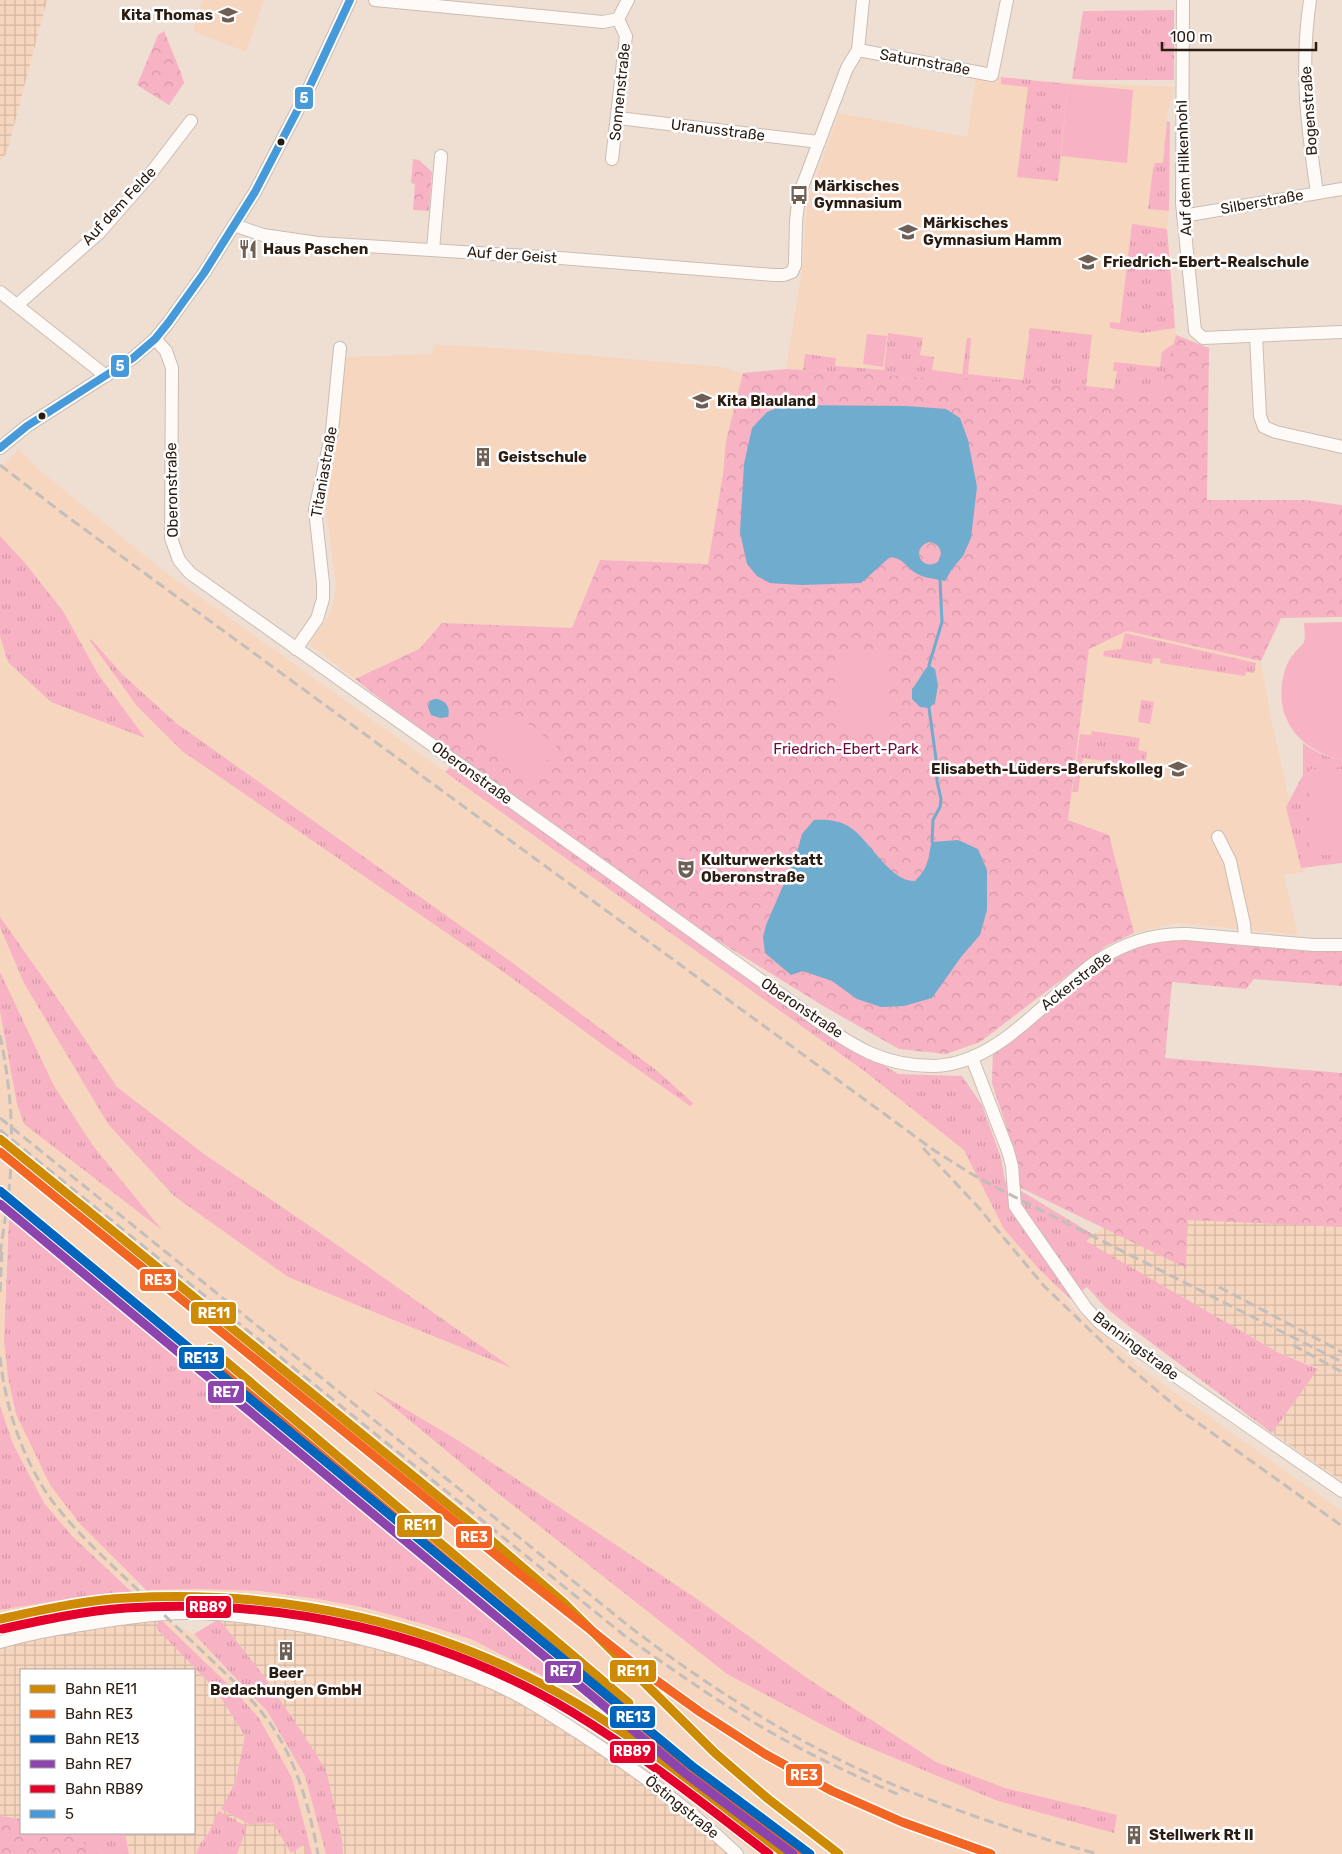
<svg xmlns="http://www.w3.org/2000/svg" width="1342" height="1854" viewBox="0 0 1342 1854" font-family="Rubik,sans-serif">
<style>
.built{fill:#f7d6bf;fill-rule:evenodd}
.industrial{fill:url(#industrial-grid)}
.grass{fill:url(#grass-tufts)}
.forest{fill:url(#forest-crowns)}
.garden{fill:#f7b2c4}
.water{fill:#70accd;fill-rule:evenodd}
.lines{fill:none;stroke-linecap:round;stroke-linejoin:round}
.stream{stroke:#70accd;stroke-width:3}
.minor-casing{stroke:#cbbdb3;stroke-width:14}
.minor{stroke:#fdfaf8;stroke-width:12}
.rail{stroke:#c3beba;stroke-width:3;stroke-dasharray:10 5;stroke-linecap:butt}
.bus-1-casing{stroke:#fff;stroke-width:11}
.bus-1{stroke:#479ada;stroke-width:8}
.rail-1-casing{stroke:#fff;stroke-width:12}
.rail-2-casing{stroke:#fff;stroke-width:12}
.rail-3-casing{stroke:#fff;stroke-width:12}
.rail-4-casing{stroke:#fff;stroke-width:12}
.rail-5-casing{stroke:#fff;stroke-width:12}
.rail-1{stroke:#ce8a03;stroke-width:9}
.rail-2{stroke:#f26522;stroke-width:9}
.rail-3{stroke:#0065bd;stroke-width:9}
.rail-4{stroke:#8e44ad;stroke-width:9}
.rail-5{stroke:#e4002b;stroke-width:9}
.bus-dot{fill:#2a1c11;stroke:#fff;stroke-width:2}
.labels{text-anchor:middle;stroke-width:5;stroke-linejoin:round;paint-order:stroke}
.poi-label{font-size:15px;font-weight:bold;fill:#2a1c11;stroke:#fff;text-anchor:start}
.street-label{font-size:15px;fill:#2a1c11;stroke:#fff}
.park-label{font-size:15px;fill:#6f073d;stroke:#fff}
.line-badge{stroke:#fff;stroke-width:2}
.badge-label{font-size:14px;text-anchor:middle;font-weight:bold;fill:#fff}
</style>
<defs>
<pattern id="industrial-grid" width="8" height="8" patternUnits="userSpaceOnUse" patternTransform="scale(1.25)"><rect width="8" height="8" fill="#f7d6bf"/><path d="M0 4h8M4 0v8" fill="none" stroke="#d4b7a3"/></pattern>
<pattern id="grass-tufts" width="24" height="20" patternUnits="userSpaceOnUse" patternTransform="scale(1.25)"><rect width="24" height="20" fill="#f7b2c4"/><path d="M3 7l-1-3M5 7V3M7 7l1-3M15 17l-1-3M17 17v-4M19 17l1-3" fill="none" stroke="#d498a7"/></pattern>
<pattern id="forest-crowns" width="20" height="18" patternUnits="userSpaceOnUse" patternTransform="scale(1.25)"><rect width="20" height="18" fill="#f7b2c4"/><path d="M2 6a3 3 0 1 1 6 0M12 15a3 3 0 1 1 6 0" fill="none" stroke="#d498a7"/></pattern>
</defs>
<rect width="100%" height="100%" fill="#efdfd3"/>
<!-- built -->
<g class="built">
<polygon points="202,0 264,0 246,52 193,31"/>
<polygon points="976,75 1031,81 1175,87 1168,111 1163,164 1148,209 1169,211 1167,229 1176,335 1160,392 786,369 803,262 807,202 839,113 967,137"/>
<polygon points="434,344 528,350 722,367 743,373 726,441 723,474 708,565 600,560 572,628 442,623 419,649 355,679 309,644 331,612 336,586 326,509 346,357 431,354"/>
<path d="M19,449L38,469L164,571L863,1070L1001,1178L994,1199L1071,1306L1138,1366L1342,1511V1854H754L640,1762L557,1709L523,1689L436,1650L334,1621L266,1609L173,1607L108,1611L33,1622L0,1630V1610L86,1596L133,1592L72,1536L44,1503L13,1444L0,1405V1221L1,1210L0,1209V468ZM9,1217L564,1674L558,1684L473,1640L427,1625L366,1608L318,1599L260,1591L200,1589L146,1590L134,1592L140,1585L80,1524L50,1485L16,1414L8,1377L4,1340L7,1238Z"/>
<polygon points="1127,631 1261,661 1271,718 1305,872 1284,875 1298,935 1177,923 1134,933 1109,835 1068,820 1089,649"/>
<polygon points="158,1617 194,1634 267,1711 305,1776 326,1854 312,1854 292,1778"/>
</g>
<!-- industrial -->
<g class="industrial">
<polygon points="0,0 47,0 7,152 0,162"/>
<polygon points="1144,1196 1342,1222 1342,1481 1272,1433 1318,1368 1279,1353 1085,1241"/>
<polygon points="158,1617 157,1629 216,1690 245,1736 235,1783 221,1809 249,1824 273,1822 290,1852 306,1842 306,1854 237,1854 208,1834 200,1844 196,1854 129,1854 125,1833 194,1833 194,1670 21,1670 21,1819 0,1816 0,1643"/>
<polygon points="219,1619 331,1631 497,1685 631,1770 735,1854 343,1854 342,1839 298,1726 260,1671"/>
</g>
<!-- grass -->
<g class="grass">
<polygon points="1174,10 1174,80 1090,80 1072,79 1083,11"/>
<polygon points="1001,77 1068,84 1058,181 1017,177 1028,87 1001,84"/>
<polygon points="1167,121 1170,122 1169,211 1148,209 1153,169 1155,163 1163,163"/>
<polygon points="1132,224 1167,229 1175,328 1142,333 1110,328 1110,322 1120,323"/>
<polygon points="1030,328 1092,335 1086,386 1114,389 1117,371 1113,371 1114,362 1160,367 1162,352 1173,344 1166,393 786,369 803,370 805,354 836,358 835,366 884,370 888,333 923,338 920,355 934,357 932,370 962,374 967,338 971,338 968,374 1023,380"/>
<polygon points="0,536 25,563 63,611 98,674 145,738 51,702 8,662 0,636"/>
<polygon points="1125,633 1256,663 1254,673 1246,672 1245,676 1160,663 1161,659 1153,658 1152,664 1103,656 1104,651 1121,649"/>
<polygon points="91,639 123,675 176,723 510,961 656,1070 693,1103 690,1106 606,1047 505,973 182,751 137,706 90,641"/>
<polygon points="1141,700 1154,702 1150,724 1138,722"/>
<polygon points="1092,731 1140,738 1138,750 1147,752 1144,767 1083,758 1078,792 1072,792 1080,734 1091,735"/>
<path d="M1303,743C1315,752 1327,757 1342,760V769H1310V855H1342V863L1301,868L1286,807L1303,775Z"/>
<polygon points="450,767 700,938 841,1039 898,1074 962,1076 982,1105 1001,1158 1005,1181 1094,1235 1086,1241 1279,1353 1318,1369 1272,1433 1130,1327 1105,1307 1087,1287 1070,1299 1039,1269 1004,1229 964,1150 863,1070 445,772"/>
<polygon points="0,917 53,992 117,1087 204,1154 323,1235 512,1368 288,1277 174,1196 108,1124 24,983 0,927"/>
<polygon points="0,972 54,1086 94,1147 162,1230 24,1124 17,1104 0,1011"/>
<polygon points="9,1216 564,1674 558,1684 473,1640 427,1625 366,1608 318,1599 260,1591 200,1589 146,1590 80,1524 50,1485 16,1414 8,1377 4,1340"/>
<polygon points="372,1389 459,1441 568,1513 694,1597 810,1680 936,1762 1005,1788 1117,1815 1114,1833 998,1801 851,1740 727,1674 495,1491"/>
<polygon points="0,1405 13,1444 44,1503 72,1536 133,1593 86,1596 0,1610"/>
<path d="M149,1608L66,1621L0,1636V1630C49,1619 98,1612 149,1608Z"/>
<polygon points="158,1617 234,1690 259,1718 292,1778 312,1854 306,1854 306,1843 291,1853 273,1823 249,1824 221,1809 235,1783 245,1736 216,1690 157,1629"/>
<polygon points="219,1619 260,1671 298,1726 326,1770 342,1839 343,1854 326,1854 305,1776 267,1711 194,1634"/>
<polygon points="219,1811 247,1827 237,1854 196,1854 200,1844 208,1834"/>
<polygon points="0,1816 21,1819 21,1833 125,1833 129,1854 0,1854"/>
</g>
<!-- forest -->
<g class="forest">
<polygon points="164,31 181,73 184,83 169,105 137,85 158,35"/>
<polygon points="413,159 419,160 432,172 429,211 413,210 415,184 411,183"/>
<polygon points="1176,335 1209,348 1207,500 1306,500 1342,505 1342,617 1281,618 1261,661 1127,631 1089,649 1068,820 1109,835 1134,933 1106,946 980,1042 946,1054 899,1049 825,1007 589,861 355,679 419,649 442,623 572,628 600,560 708,564 723,474 726,441 743,373 786,369 1160,392"/>
<polygon points="1141,939 1201,941 1342,952 1342,986 1254,979 1246,989 1172,982 1165,1058 1342,1073 1342,1227 1188,1220 1186,1268 1019,1187 1017,1159 992,1083 993,1047 1078,976"/>
<polygon points="0,1818 21,1821 21,1833 76,1833 92,1854 0,1854"/>
</g>
<!-- garden -->
<g class="garden">
<polygon points="1068,84 1133,90 1127,163 1061,156"/>
<polygon points="867,334 887,336 883,367 863,364"/>
<path d="M1342,622V760C1297,750 1270,714 1286,667C1288,661 1292,656 1296,651C1298,648 1303,645 1304,642C1306,637 1304,628 1304,623Z"/>
<polygon points="887,649 889,732 836,733 835,650"/>
<polygon points="508,709 557,746 534,778 484,742"/>
<polygon points="1309,769 1342,769 1342,855 1310,855"/>
</g>
<!-- water -->
<g class="water">
<path d="M785,405L906,406L946,409L960,418L968,440L977,487L971,538L963,556L952,569L945,581C935,579 923,578 914,572C905,565 902,558 890,557L861,583L801,585L770,583L757,576L747,564L740,532L744,464L752,428L767,412ZM929,542C937,543 940,547 941,554L938,562C921,572 910,548 929,542Z"/>
<path d="M929,665L935,669L938,685L935,703L929,708L920,707L912,699V689C919,681 922,672 929,665Z"/>
<path d="M434,699C445,699 451,707 448,717L440,718L431,715L428,707L430,701Z"/>
<path d="M814,820C825,819 838,820 848,826C870,839 889,882 915,881C920,876 925,870 927,863C930,856 929,849 932,842L958,840L978,849L987,870V910L980,935L961,957L932,998L904,1006L881,1007L857,999L832,981L803,971L791,975L765,953L763,937L766,925L796,856L802,834Z"/>
</g>
<g class="lines">
<!-- stream -->
<g class="stream">
<polyline points="929,665 942,622 940,580"/>
<polyline points="929,708 936,759 937,781 941,799 940,807 933,820 932,842"/>
</g>
<!-- minor casing -->
<g class="minor-casing">
<g id="minor">
<polyline points="375,0 603,22 618,19"/>
<polyline points="1183,0 1182,203 1195,331 1203,338 1342,332"/>
<path d="M1310,0C1300,69 1307,125 1317,193"/>
<polyline points="858,50 992,75 1007,0"/>
<polyline points="618,118 819,142"/>
<polyline points="612,159 626,36 618,19 628,0"/>
<polyline points="1183,216 1342,189"/>
<polyline points="234,225 263,235 318,243 560,258 774,275 784,275 792,272 795,265 796,221 799,195 847,68 858,50 863,0"/>
<polyline points="433,250 441,156"/>
<polyline points="0,292 106,376"/>
<polyline points="17,305 99,233 148,177 191,121"/>
<polyline points="1256,336 1260,416 1264,427 1276,432 1342,447"/>
<path d="M155,339L166,351L172,368L171,538L179,560L190,573C335,677 480,778 624,882C676,920 728,957 780,994C809,1014 838,1038 870,1053C890,1062 912,1066 934,1066C1000,1064 1047,996 1097,961C1124,943 1155,933 1187,934L1314,945H1342"/>
<polyline points="0,448 27,426 133,358 155,339 168,323 204,273 255,192 309,88 350,0"/>
<polyline points="296,649 317,619 323,599 323,583 315,510 332,431 340,348"/>
<polyline points="1218,837 1230,861 1244,924 1245,938"/>
<polyline points="972,1058 1008,1151 1012,1166 1015,1206 1086,1308 1100,1323 1112,1332 1342,1491"/>
<path d="M0,1642C39,1631 79,1625 119,1619C143,1616 167,1612 191,1613C227,1613 264,1619 299,1625C366,1637 431,1656 493,1683C527,1698 559,1720 590,1740C642,1774 692,1811 737,1854"/>
</g>
</g>
<!-- minor -->
<use href="#minor" class="minor"/>
<!-- rail -->
<g class="rail">
<polyline points="0,465 65,515 935,1151 970,1173 999,1189 1342,1362"/>
<path d="M0,1035C10,1083 14,1130 10,1179C8,1205 3,1230 0,1255"/>
<path d="M0,1118L630,1627C677,1663 724,1695 775,1725C875,1784 986,1824 1098,1854"/>
<path d="M0,1130L625,1636C673,1670 721,1704 772,1733C814,1757 858,1777 902,1796"/>
<polyline points="923,1148 979,1208 1044,1286 1121,1360 1180,1410 1342,1526"/>
<polyline points="1219,1287 1342,1352"/>
<polyline points="0,1292 2,1249"/>
<polyline points="1293,1345 1342,1372"/>
<path d="M0,1357C5,1403 19,1449 44,1489C65,1521 92,1546 120,1573C147,1598 173,1624 200,1649C222,1670 244,1690 263,1714C295,1754 309,1805 318,1854"/>
</g>
<!-- bus-1 casing -->
<g class="bus-1-casing">
<polyline id="bus-1" points="0,448 27,426 133,358 155,339 168,323 204,273 255,192 309,88 350,0"/>
</g>
<!-- bus-1 -->
<use href="#bus-1" class="bus-1"/>
<!-- rail-1 casing -->
<g class="rail-1-casing">
<g id="rail-1">
<polyline points="0,1139 477,1528 564,1603 715,1753 767,1798 839,1854"/>
<polyline points="210,1348 629,1703"/>
<path d="M0,1619C42,1610 84,1600 127,1598C284,1589 441,1623 576,1703C650,1747 717,1802 785,1854"/>
</g>
</g>
<!-- rail-2 casing -->
<g class="rail-2-casing">
<g id="rail-2">
<polyline points="0,1152 512,1568 639,1668 700,1712 765,1754 832,1791 902,1822 991,1854"/>
<polyline points="204,1356 690,1766 760,1822 806,1854"/>
</g>
</g>
<!-- rail-3 casing -->
<g class="rail-3-casing">
<polyline id="rail-3" points="0,1191 692,1766 810,1854"/>
</g>
<!-- rail-4 casing -->
<g class="rail-4-casing">
<polyline id="rail-4" points="0,1204 686,1774 793,1854"/>
</g>
<!-- rail-5 casing -->
<g class="rail-5-casing">
<path id="rail-5" d="M2,1629C43,1620 84,1611 126,1608C280,1598 439,1632 572,1712C641,1754 705,1805 769,1854"/>
</g>
<!-- rail-1 -->
<use href="#rail-1" class="rail-1"/>
<!-- rail-2 -->
<use href="#rail-2" class="rail-2"/>
<!-- rail-3 -->
<use href="#rail-3" class="rail-3"/>
<!-- rail-4 -->
<use href="#rail-4" class="rail-4"/>
<!-- rail-5 -->
<use href="#rail-5" class="rail-5"/>
</g>
<!-- icons -->
<defs>
<g id="school-bare" transform="scale(1.5)"><path d="M0-5L7-2L0 1L-7-2ZM-4 1L0 2.5L4 1V4Q0 6-4 4Z" fill="#6f6055" stroke="#fff" stroke-width="2.5" paint-order="stroke"/></g>
<g id="bus-bare" transform="scale(1.5)"><path d="M-5-6H5V4H4V6H2V4H-2V6H-4V4H-5ZM-3.5-4V0h7V-4ZM-3.5 1.2v1.5H-2V1.2ZM2 1.2v1.5H3.5V1.2Z" fill="#6f6055" stroke="#fff" stroke-width="2.5" paint-order="stroke"/></g>
<g id="restaurant-bare" transform="scale(1.5)"><path d="M-5-6h1v4h1v-4h1v4h1v-4h1v5L-1.5 .5V6h-2V.5L-5-1ZM5-6V6H3V1.5H1.5Q1.5-4 5-6Z" fill="#6f6055" stroke="#fff" stroke-width="2.5" paint-order="stroke"/></g>
<g id="building-bare" transform="scale(1.5)"><path d="M-4-6H4V6H1V3H-1V6H-4ZM-2.5-4.3h1.7v1.8h-1.7ZM.8-4.3h1.7v1.8H.8ZM-2.5-1h1.7V.8h-1.7ZM.8-1h1.7V.8H.8Z" fill="#6f6055" stroke="#fff" stroke-width="2.5" paint-order="stroke"/></g>
<g id="theatre-bare" transform="scale(1.5)"><path d="M-5-5.5Q0-4 5-5.5V0Q5 5 0 6Q-5 5-5 0ZM-3.3-2.5H-1v1.5H-3.3ZM1-2.5H3.3v1.5H1ZM-2.8 1Q0 5.5 2.8 1Z" fill="#6f6055" stroke="#fff" stroke-width="2.5" paint-order="stroke"/></g>
</defs>
<g fill-rule="evenodd">
<use href="#school-bare" x="228" y="15"/>
<use href="#bus-bare" x="799" y="195"/>
<use href="#school-bare" x="908" y="232"/>
<use href="#restaurant-bare" x="248" y="249"/>
<use href="#school-bare" x="1088" y="262"/>
<use href="#school-bare" x="702" y="401"/>
<use href="#building-bare" x="483" y="457"/>
<use href="#school-bare" x="1178" y="769"/>
<use href="#theatre-bare" x="686" y="869"/>
<use href="#building-bare" x="286" y="1651"/>
<use href="#building-bare" x="1134" y="1835"/>
</g>
<!-- markers -->
<g class="bus-dot">
<circle cx="281" cy="142" r="4.5"/>
<circle cx="42" cy="416" r="4.5"/>
</g>
<g class="labels">
<!-- poi labels -->
<g class="poi-label">
<text x="213" y="20" text-anchor="end">Kita Thomas</text>
<text x="814" y="191">Märkisches<tspan x="814" dy="17">Gymnasium</tspan></text>
<text x="923" y="228">Märkisches<tspan x="923" dy="17">Gymnasium Hamm</tspan></text>
<text x="263" y="254">Haus Paschen</text>
<text x="1103" y="267">Friedrich-Ebert-Realschule</text>
<text x="717" y="406">Kita Blauland</text>
<text x="498" y="462">Geistschule</text>
<text x="1163" y="774" text-anchor="end">Elisabeth-Lüders-Berufskolleg</text>
<text x="701" y="865">Kulturwerkstatt<tspan x="701" dy="17">Oberonstraße</tspan></text>
<text x="286" y="1678" text-anchor="middle">Beer<tspan x="286" dy="17">Bedachungen GmbH</tspan></text>
<text x="1149" y="1840">Stellwerk Rt II</text>
</g>
<!-- street labels -->
<g class="street-label">
<text transform="translate(925 62) rotate(10)" y="5">Saturnstraße</text>
<text transform="translate(620 92) rotate(-84)" y="5">Sonnenstraße</text>
<text transform="translate(1309 111) rotate(-94)" y="5">Bogenstraße</text>
<text transform="translate(718 130) rotate(7)" y="5">Uranusstraße</text>
<text transform="translate(1184 168) rotate(-92)" y="5">Auf dem Hilkenhohl</text>
<text transform="translate(1262 202) rotate(-10)" y="5">Silberstraße</text>
<text transform="translate(119 206) rotate(-47)" y="5">Auf dem Felde</text>
<text transform="translate(512 255) rotate(4)" y="5">Auf der Geist</text>
<text transform="translate(324 472) rotate(-80)" y="5">Titaniastraße</text>
<text transform="translate(172 490) rotate(-91)" y="5">Oberonstraße</text>
<text transform="translate(472 773) rotate(36)" y="5">Oberonstraße</text>
<text transform="translate(1076 981) rotate(-38)" y="5">Ackerstraße</text>
<text transform="translate(802 1008) rotate(34)" y="5">Oberonstraße</text>
<text transform="translate(1136 1346) rotate(37)" y="5">Banningstraße</text>
<text transform="translate(682 1807) rotate(39)" y="5">Östingstraße</text>
</g>
<!-- park labels -->
<g class="park-label">
<text x="846" y="754">Friedrich-Ebert-Park</text>
</g>
</g>
<g class="line-badge">
<rect x="294" y="86" width="20" height="24" rx="5" fill="#479ada"/>
<rect x="110" y="354" width="20" height="24" rx="5" fill="#479ada"/>
<rect x="139" y="1268" width="38" height="24" rx="5" fill="#f26522"/>
<rect x="190" y="1301" width="47" height="24" rx="5" fill="#ce8a03"/>
<rect x="178" y="1346" width="47" height="24" rx="5" fill="#0065bd"/>
<rect x="207" y="1380" width="38" height="24" rx="5" fill="#8e44ad"/>
<rect x="396" y="1514" width="47" height="24" rx="5" fill="#ce8a03"/>
<rect x="455" y="1525" width="38" height="24" rx="5" fill="#f26522"/>
<rect x="185" y="1595" width="47" height="24" rx="5" fill="#e4002b"/>
<rect x="609" y="1659" width="48" height="24" rx="5" fill="#ce8a03"/>
<rect x="544" y="1660" width="38" height="24" rx="5" fill="#8e44ad"/>
<rect x="609" y="1705" width="47" height="24" rx="5" fill="#0065bd"/>
<rect x="609" y="1740" width="47" height="24" rx="5" fill="#e4002b"/>
<rect x="785" y="1763" width="38" height="24" rx="5" fill="#f26522"/>
</g>
<g class="badge-label">
<text x="304" y="103">5</text>
<text x="120" y="371">5</text>
<text x="158" y="1285">RE3</text>
<text x="214" y="1318">RE11</text>
<text x="201" y="1363">RE13</text>
<text x="226" y="1397">RE7</text>
<text x="420" y="1530">RE11</text>
<text x="474" y="1542">RE3</text>
<text x="208" y="1612">RB89</text>
<text x="633" y="1676">RE11</text>
<text x="563" y="1676">RE7</text>
<text x="633" y="1722">RE13</text>
<text x="632" y="1756">RB89</text>
<text x="804" y="1780">RE3</text>
</g>
<!-- legend -->
<rect x="20" y="1669" width="175" height="165" fill="#ffffff" stroke="#aaa4a0"/>
<rect x="30" y="1685" width="25" height="8" fill="#ce8a03" stroke="#aaa4a0"/>
<text x="65" y="1694" font-size="15" fill="#2a1c11">Bahn RE11</text>
<rect x="30" y="1710" width="25" height="8" fill="#f26522" stroke="#aaa4a0"/>
<text x="65" y="1719" font-size="15" fill="#2a1c11">Bahn RE3</text>
<rect x="30" y="1735" width="25" height="8" fill="#0065bd" stroke="#aaa4a0"/>
<text x="65" y="1744" font-size="15" fill="#2a1c11">Bahn RE13</text>
<rect x="30" y="1760" width="25" height="8" fill="#8e44ad" stroke="#aaa4a0"/>
<text x="65" y="1769" font-size="15" fill="#2a1c11">Bahn RE7</text>
<rect x="30" y="1785" width="25" height="8" fill="#e4002b" stroke="#aaa4a0"/>
<text x="65" y="1794" font-size="15" fill="#2a1c11">Bahn RB89</text>
<rect x="30" y="1810" width="25" height="8" fill="#479ada" stroke="#aaa4a0"/>
<text x="65" y="1819" font-size="15" fill="#2a1c11">5</text>
<!-- scale -->
<path d="M1162 42v8h154v-8" fill="none" stroke="#2a1c11" stroke-width="2.5"/>
<text x="1170" y="42" font-size="15" fill="#2a1c11" stroke="#ffffff" stroke-width="4" paint-order="stroke">100 m</text>
</svg>
